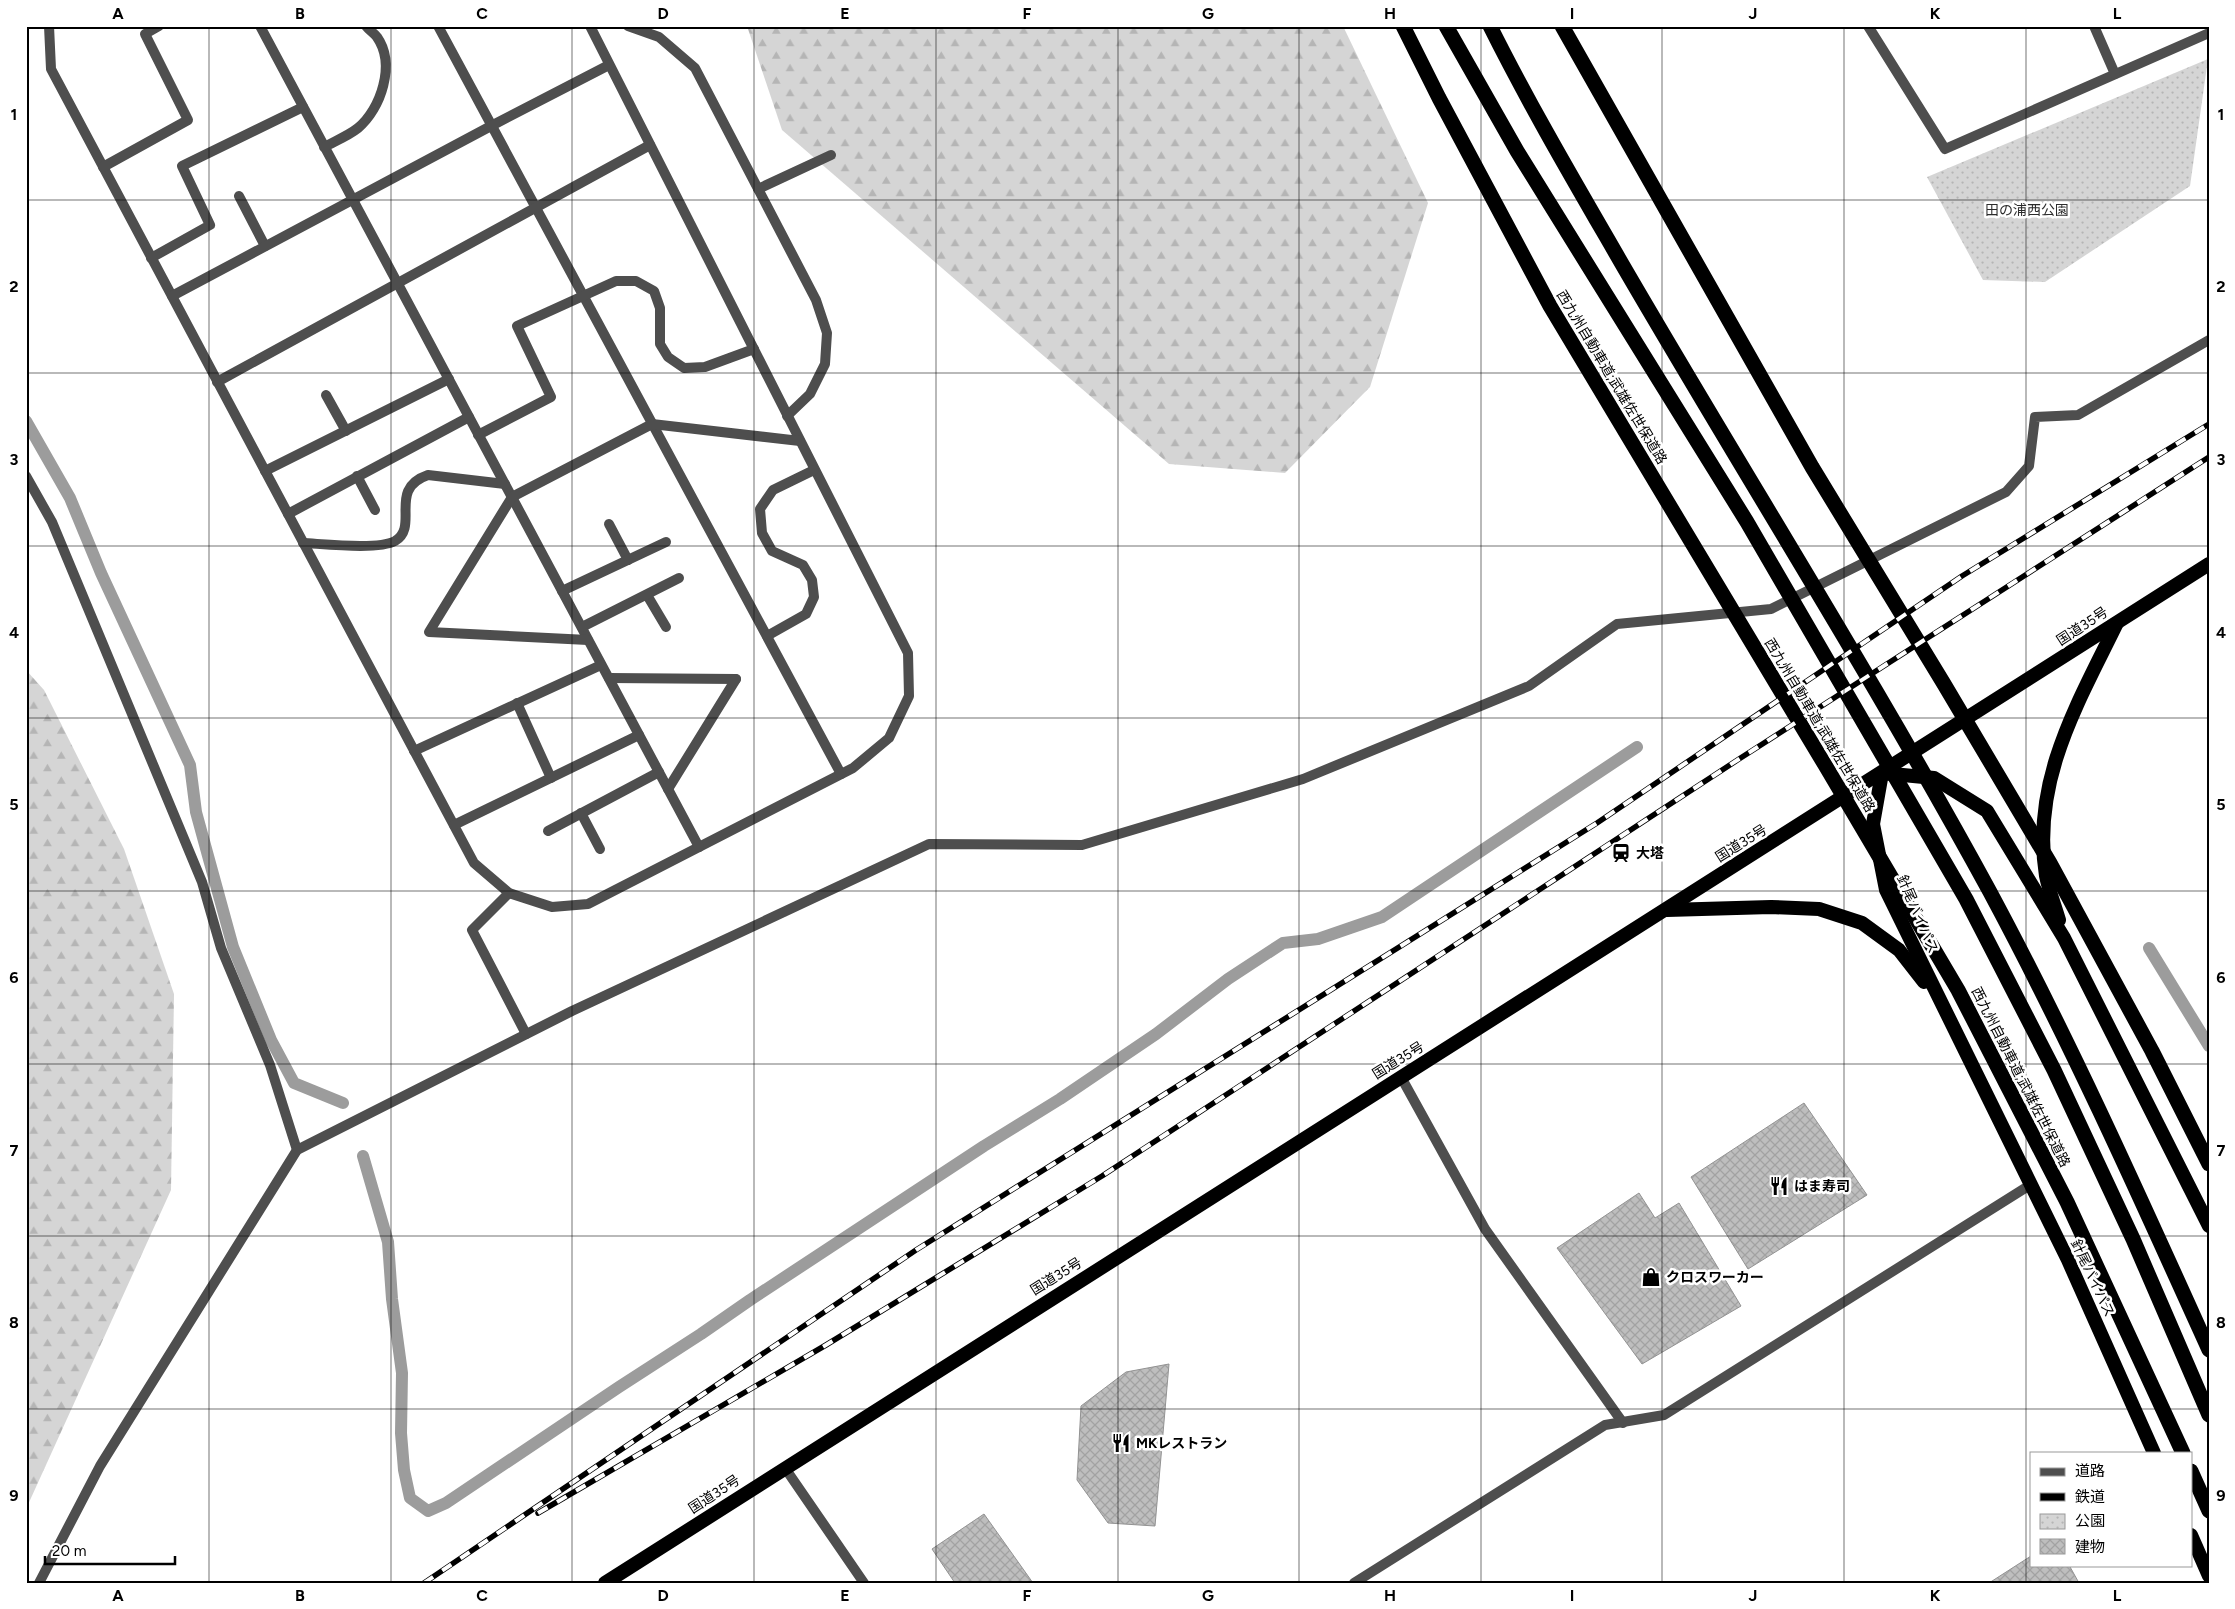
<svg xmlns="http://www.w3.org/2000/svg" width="2235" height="1609" viewBox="0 0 2235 1609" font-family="Figtree,'Noto Sans JP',sans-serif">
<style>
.forest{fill:url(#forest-firs)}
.park{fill:url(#park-dots)}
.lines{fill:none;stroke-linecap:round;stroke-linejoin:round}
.stream{stroke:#9c9c9c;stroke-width:12}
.building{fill:url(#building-cross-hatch);stroke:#929292}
.service{stroke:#4e4e4e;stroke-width:10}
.minor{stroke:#4e4e4e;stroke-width:10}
.trunk{stroke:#000;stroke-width:14}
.motorway{stroke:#000;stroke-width:15}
.rail-casing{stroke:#000;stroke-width:5.5}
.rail{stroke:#fff;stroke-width:4;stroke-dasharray:11;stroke-linecap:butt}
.grid{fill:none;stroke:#000;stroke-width:1;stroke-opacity:0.55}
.labels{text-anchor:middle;stroke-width:5;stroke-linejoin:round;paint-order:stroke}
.park-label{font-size:14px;fill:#2c2c2c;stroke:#fff}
.street-label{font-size:14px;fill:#000;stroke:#fff}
.poi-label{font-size:14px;font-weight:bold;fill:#000;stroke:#fff;text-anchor:start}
.neatline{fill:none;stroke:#000;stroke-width:2}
.grid-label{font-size:16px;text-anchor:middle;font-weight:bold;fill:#000}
</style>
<defs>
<pattern id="forest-firs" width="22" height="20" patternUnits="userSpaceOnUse" patternTransform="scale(1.25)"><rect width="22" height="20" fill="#d5d5d5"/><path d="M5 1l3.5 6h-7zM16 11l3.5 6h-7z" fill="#b5b5b5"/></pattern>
<pattern id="park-dots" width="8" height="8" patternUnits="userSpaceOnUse" patternTransform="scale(1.25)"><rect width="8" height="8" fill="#d5d5d5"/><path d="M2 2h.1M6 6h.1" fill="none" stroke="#b5b5b5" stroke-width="1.8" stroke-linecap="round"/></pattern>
<pattern id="building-cross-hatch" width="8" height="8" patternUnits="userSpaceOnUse" patternTransform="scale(1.25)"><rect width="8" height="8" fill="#bebebe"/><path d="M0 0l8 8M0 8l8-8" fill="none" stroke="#a2a2a2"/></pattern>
</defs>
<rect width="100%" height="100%" fill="#fff"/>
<!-- forest -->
<g class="forest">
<polygon points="747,26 1343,26 1428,203 1370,387 1285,473 1169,464 782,130"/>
<polygon points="26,670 44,690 124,849 174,994 171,1190 26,1509"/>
</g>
<!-- park -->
<polygon class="park" points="2208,59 2190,186 2045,282 1983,280 1927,177"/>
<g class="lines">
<!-- stream -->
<g class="stream">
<polyline points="26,421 70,498 101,573 190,765 196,812 233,947 271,1040 294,1083 343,1103"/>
<polyline points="2149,948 2209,1046"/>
<polyline points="363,1156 388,1242 392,1299 402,1373 401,1433 404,1470 410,1498 428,1511 446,1503 619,1387 701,1334 750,1300 984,1146 1060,1099 1156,1034 1228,979 1283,943 1318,939 1382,917 1637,747"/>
</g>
</g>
<!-- building -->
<g class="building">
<polygon points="1804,1103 1867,1195 1748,1269 1691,1177"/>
<polygon points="1639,1193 1655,1218 1679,1203 1741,1306 1642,1364 1557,1248"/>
<polygon points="1169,1364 1155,1526 1108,1523 1077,1480 1081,1406 1126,1372"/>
<polygon points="984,1514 1033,1583 955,1583 932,1549"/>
<polygon points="2031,1556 2031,1565 2069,1565 2079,1583 1989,1583"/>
</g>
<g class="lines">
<!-- service -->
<g class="service">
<polyline points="49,26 51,69 474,863 509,893 552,907 588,904 853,768 889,738 909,696 908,653 590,26"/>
<polyline points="260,26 699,847"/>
<polyline points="438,26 841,774"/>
<polyline points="628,26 659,37 695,68 816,300 827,333 825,364 810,394 787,416"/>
<path d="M324,147C335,141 348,136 358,128C381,109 396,64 377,37C374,33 369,30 366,26"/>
<polyline points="103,167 188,120 145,34 159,26"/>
<polyline points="758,189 831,155"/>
<polyline points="239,196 265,246"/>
<polyline points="151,258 210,225 182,166 303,107"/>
<polyline points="172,296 491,126 609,65"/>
<polyline points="217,382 650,145"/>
<polyline points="326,395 346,431"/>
<polyline points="478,435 551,397 517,326 616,281 636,281 654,291 660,308 660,344 668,357 684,368 705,367 754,349"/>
<polyline points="265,471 449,379"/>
<polyline points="357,476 375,510"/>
<polyline points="288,514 469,417"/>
<polyline points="609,524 628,560"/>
<path d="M303,543C324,544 379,550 395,541C420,526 387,489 428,475L505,484"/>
<polyline points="562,591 666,542"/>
<polyline points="647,595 666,627"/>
<polyline points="582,627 679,578"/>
<polyline points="767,636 806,614 814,597 812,580 803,565 772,551 762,533 760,509 773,490 814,470"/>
<polyline points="588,640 429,632 512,497 652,424 800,441"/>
<polyline points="609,678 736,679"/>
<polyline points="517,703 551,778"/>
<polyline points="414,751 601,665"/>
<polyline points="668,789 736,679"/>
<polyline points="581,813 600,849"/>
<polyline points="454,825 639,735"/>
<polyline points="548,831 659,772"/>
<polyline points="509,893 472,930 526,1034"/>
</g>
<!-- minor -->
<g class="minor">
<polyline points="1868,26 1945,149 2209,33"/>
<polyline points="2094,26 2115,74"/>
<polyline points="26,476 52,522 202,882 221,948 270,1065 297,1150"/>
<polyline points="1401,1077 1485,1229 1623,1423"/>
<polyline points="785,1468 864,1583"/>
<polyline points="39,1583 100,1466 297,1150 572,1011 929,844 1082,845 1303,779 1529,686 1617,624 1771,609 2006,492 2029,466 2035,417 2078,415 2209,340"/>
<polyline points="1354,1583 1605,1425 1664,1415 2030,1185"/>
</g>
<!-- trunk -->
<g class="trunk">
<polyline points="1667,910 1771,907 1819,909 1862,923 1899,950 1924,982"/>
<path d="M2059,920C2055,906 2049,891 2046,876C2031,781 2077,705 2117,623"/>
<polyline points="2154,1453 2068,1260 1886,890 1873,824 1882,773 1934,778 1987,811 2064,938 2209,1226"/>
<polyline points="2191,1535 2209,1576"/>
<polyline points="605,1583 2209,564"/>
</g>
<!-- motorway -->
<g class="motorway">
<polyline points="1403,26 1439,98 1550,306 1825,765 1958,990 2067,1202 2183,1453"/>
<polyline points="1446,26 1517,151 1747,522 1966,899 2054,1070 2133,1239 2209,1415"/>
<path d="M1490,26C1531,108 1577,186 1622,264C1744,474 1874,679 1990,892C2070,1041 2139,1195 2209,1350"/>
<polyline points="1562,26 1812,467 1944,684 2050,863 2152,1051 2209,1164"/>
<polyline points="2191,1471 2209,1511"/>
</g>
<!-- rail casing -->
<g class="rail-casing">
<g id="rail">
<polyline points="538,1513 826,1345 1102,1176 1739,759 2209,457"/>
<polyline points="424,1583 916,1250 1597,823 1962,576 2209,424"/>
</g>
</g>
<!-- rail -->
<use href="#rail" class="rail"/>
</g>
<!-- grid -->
<path class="grid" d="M209,26V1583M391,26V1583M572,26V1583M754,26V1583M936,26V1583M1118,26V1583M1299,26V1583M1481,26V1583M1662,26V1583M1844,26V1583M2026,26V1583M26,200H2209M26,373H2209M26,546H2209M26,718H2209M26,891H2209M26,1064H2209M26,1236H2209M26,1409H2209"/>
<!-- icons -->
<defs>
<g id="station-bare" transform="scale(1.5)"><path d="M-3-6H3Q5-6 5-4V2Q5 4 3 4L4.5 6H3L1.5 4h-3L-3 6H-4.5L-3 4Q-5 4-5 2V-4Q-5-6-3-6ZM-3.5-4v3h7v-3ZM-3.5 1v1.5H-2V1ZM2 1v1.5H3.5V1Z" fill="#000" stroke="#fff" stroke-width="2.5" paint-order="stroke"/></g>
<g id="restaurant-bare" transform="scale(1.5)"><path d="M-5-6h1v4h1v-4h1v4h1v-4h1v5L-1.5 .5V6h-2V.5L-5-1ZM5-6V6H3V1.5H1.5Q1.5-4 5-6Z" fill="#000" stroke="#fff" stroke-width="2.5" paint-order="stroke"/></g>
<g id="shop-bare" transform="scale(1.5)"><path d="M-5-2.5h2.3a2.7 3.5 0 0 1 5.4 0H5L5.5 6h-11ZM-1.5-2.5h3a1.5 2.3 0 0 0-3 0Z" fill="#000" stroke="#fff" stroke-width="2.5" paint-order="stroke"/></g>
</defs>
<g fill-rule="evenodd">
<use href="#station-bare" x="1621" y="853"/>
<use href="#restaurant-bare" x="1779" y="1186"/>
<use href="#shop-bare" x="1651" y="1277"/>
<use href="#restaurant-bare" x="1121" y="1443"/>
</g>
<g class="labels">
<!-- park labels -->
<g class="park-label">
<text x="2027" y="215">田の浦西公園</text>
</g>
<!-- street labels -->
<g class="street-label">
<text transform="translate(1612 377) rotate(59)" y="5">西九州自動車道;武雄佐世保道路</text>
<text transform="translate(2082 626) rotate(-33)" y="5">国道35号</text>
<text transform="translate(1820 725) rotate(59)" y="5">西九州自動車道;武雄佐世保道路</text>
<text transform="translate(1741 843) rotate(-32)" y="5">国道35号</text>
<text transform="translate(1918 914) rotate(67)" y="5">針尾バイパス</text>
<text transform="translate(1398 1060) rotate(-32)" y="5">国道35号</text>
<text transform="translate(2021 1077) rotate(63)" y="5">西九州自動車道;武雄佐世保道路</text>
<text transform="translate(1056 1276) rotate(-32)" y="5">国道35号</text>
<text transform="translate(2093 1278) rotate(65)" y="5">針尾バイパス</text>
<text transform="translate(714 1494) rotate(-33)" y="5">国道35号</text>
</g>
<!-- poi labels -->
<g class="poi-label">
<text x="1636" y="858">大塔</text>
<text x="1794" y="1191">はま寿司</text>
<text x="1666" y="1282">クロスワーカー</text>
<text x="1136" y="1448">MKレストラン</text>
</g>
</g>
<!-- border -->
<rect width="2235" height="1609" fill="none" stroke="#ffffff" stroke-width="55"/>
<!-- legend -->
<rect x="2030" y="1452" width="162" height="115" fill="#ffffff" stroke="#999999"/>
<rect x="2040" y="1468" width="25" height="8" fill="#4e4e4e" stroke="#999999"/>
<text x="2075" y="1476" font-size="15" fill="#000000">道路</text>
<rect x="2040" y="1493" width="25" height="8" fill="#000000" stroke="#999999"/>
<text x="2075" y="1502" font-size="15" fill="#000000">鉄道</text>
<rect x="2040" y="1514" width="25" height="15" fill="url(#park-dots)" stroke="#999999"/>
<text x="2075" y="1526" font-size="15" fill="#000000">公園</text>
<rect x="2040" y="1539" width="25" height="15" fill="url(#building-cross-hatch)" stroke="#999999"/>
<text x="2075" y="1552" font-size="15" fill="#000000">建物</text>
<!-- scale -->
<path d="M45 1556v8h130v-8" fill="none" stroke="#000000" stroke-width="2.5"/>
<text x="52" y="1556" font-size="15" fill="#000000" stroke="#ffffff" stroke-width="4" paint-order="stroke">20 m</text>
<rect x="28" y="28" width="2180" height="1554" class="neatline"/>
<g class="grid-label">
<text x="118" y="19">A</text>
<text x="300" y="19">B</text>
<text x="482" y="19">C</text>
<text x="663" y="19">D</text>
<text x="845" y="19">E</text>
<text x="1027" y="19">F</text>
<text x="1208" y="19">G</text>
<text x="1390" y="19">H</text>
<text x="1572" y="19">I</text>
<text x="1753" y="19">J</text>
<text x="1935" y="19">K</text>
<text x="2117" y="19">L</text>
<text x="14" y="120">1</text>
<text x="2221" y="120">1</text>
<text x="14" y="292">2</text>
<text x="2221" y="292">2</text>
<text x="14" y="465">3</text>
<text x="2221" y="465">3</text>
<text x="14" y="638">4</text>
<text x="2221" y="638">4</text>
<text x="14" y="810">5</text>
<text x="2221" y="810">5</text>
<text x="14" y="983">6</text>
<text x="2221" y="983">6</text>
<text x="14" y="1156">7</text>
<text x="2221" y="1156">7</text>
<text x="14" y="1328">8</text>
<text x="2221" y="1328">8</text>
<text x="14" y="1501">9</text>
<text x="2221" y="1501">9</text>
<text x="118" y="1601">A</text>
<text x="300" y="1601">B</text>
<text x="482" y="1601">C</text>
<text x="663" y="1601">D</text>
<text x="845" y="1601">E</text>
<text x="1027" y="1601">F</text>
<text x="1208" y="1601">G</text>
<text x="1390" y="1601">H</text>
<text x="1572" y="1601">I</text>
<text x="1753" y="1601">J</text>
<text x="1935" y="1601">K</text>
<text x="2117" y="1601">L</text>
</g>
</svg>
